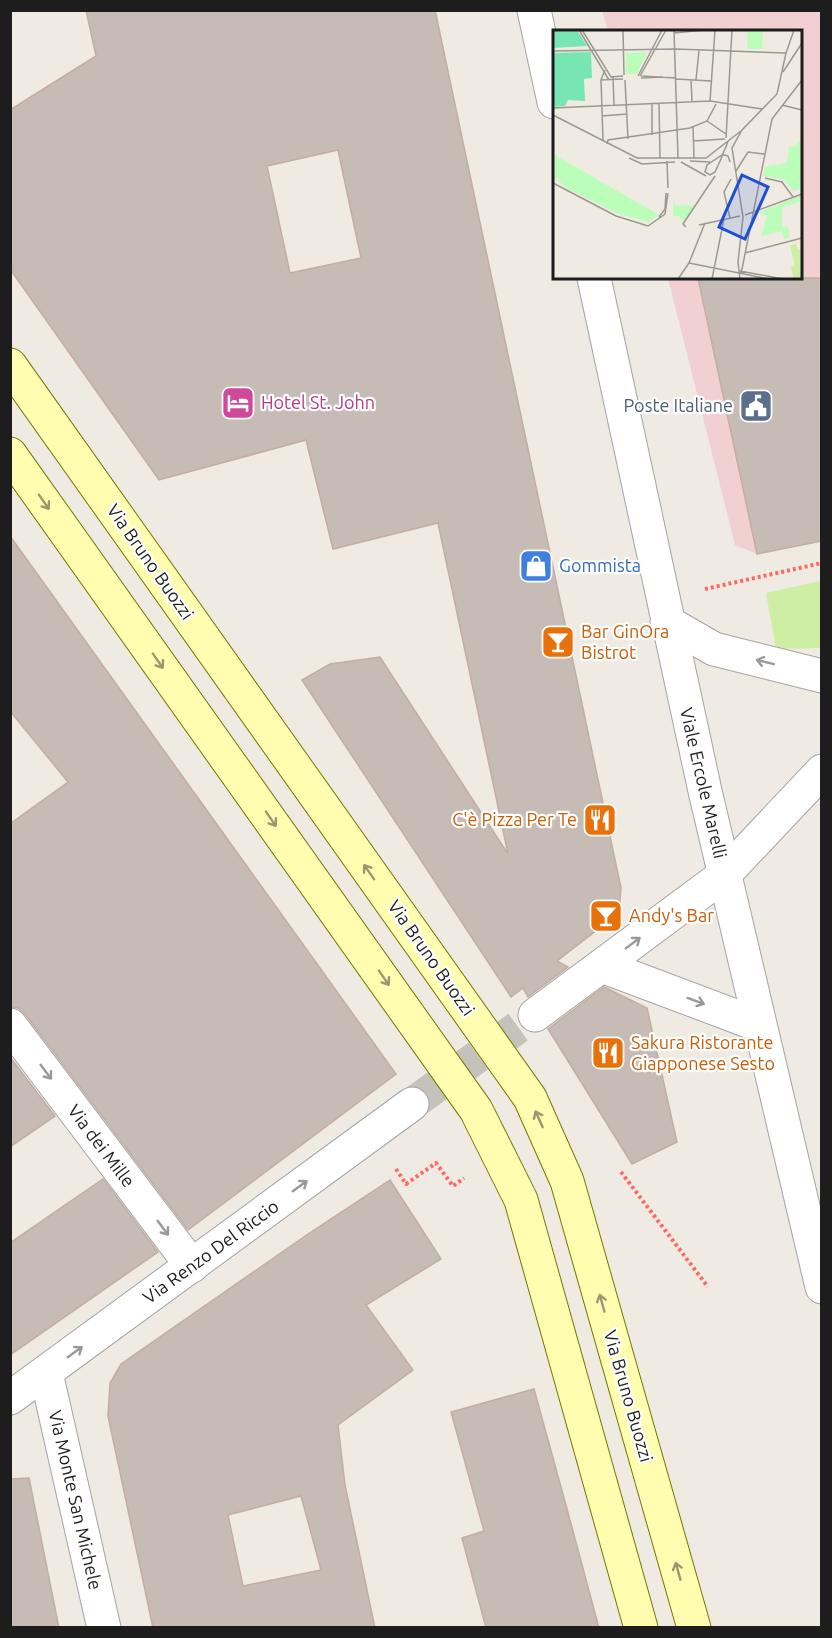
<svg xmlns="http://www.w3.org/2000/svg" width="832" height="1638" viewBox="0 0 832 1638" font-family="Ubuntu,sans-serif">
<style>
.commercial{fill:#f2cfd0}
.grass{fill:#ceeea3}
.building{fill:#c7bbb5;stroke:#c2aea3;stroke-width:1.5;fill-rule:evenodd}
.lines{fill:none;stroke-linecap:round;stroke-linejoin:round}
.street-tunnel{stroke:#c5c1bb;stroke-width:33;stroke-dasharray:33 16;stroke-linecap:butt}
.street-casing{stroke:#a4a4a4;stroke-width:35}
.secondary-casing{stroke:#747800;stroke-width:35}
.path{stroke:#ff6763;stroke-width:4;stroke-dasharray:3 3;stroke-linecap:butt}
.street{stroke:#fff;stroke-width:33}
.secondary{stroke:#fffdb0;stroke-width:33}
.oneway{stroke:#99986e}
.oneway2{stroke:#999}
.labels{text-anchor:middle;stroke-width:4.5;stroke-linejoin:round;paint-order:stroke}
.hotel-label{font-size:18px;fill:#b23c85;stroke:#fff;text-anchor:start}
.service-label{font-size:18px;fill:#4e5e75;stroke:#fff;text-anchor:end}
.street-label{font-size:18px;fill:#1d1d1d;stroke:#fff}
.shop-label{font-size:18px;fill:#366cbe;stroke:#fff;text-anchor:start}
.food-label{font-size:18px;fill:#c56008;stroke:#fff;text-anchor:start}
.inset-road{fill:none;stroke:#9b9893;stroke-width:1.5}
.view{fill:#1d4ed8;fill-opacity:0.15;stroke:#1d4ed8;stroke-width:3}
.inset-edge{fill:none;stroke:#1d1d1d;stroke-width:3}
</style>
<rect width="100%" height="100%" fill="#efeae2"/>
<!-- commercial -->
<polygon class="commercial" points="602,11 821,11 821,541 757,554 735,545 668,278 800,278 800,32 608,31"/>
<!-- grass -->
<polygon class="grass" points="821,581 821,648 776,649 766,593"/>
<!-- building -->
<g class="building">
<path d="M86,10H435L621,888L619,913L557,961L568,967L528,997L523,988L511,997L302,680L330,664L380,657L508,854L438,523L333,549L306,440L159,480L10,269V110L96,56ZM338,150L361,258L290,273L267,166Z"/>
<polygon points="698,278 822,278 822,541 757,554"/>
<polygon points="10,536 396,1074 188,1230 25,1014 18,1008 10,1007 10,824 68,782 10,711"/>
<polygon points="604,987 647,1008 677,1142 632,1164 548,1029"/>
<polygon points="10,1057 55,1116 10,1147"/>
<polygon points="103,1179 158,1252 10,1355 10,1243"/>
<path d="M390,1180L441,1259L366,1305L413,1370L338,1425L345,1485L375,1628H153L108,1416L110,1383L121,1364L308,1234ZM301,1496L321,1570L243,1586L228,1515Z"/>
<polygon points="534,1389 567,1509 599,1628 486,1628 462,1538 484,1531 451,1412"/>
<polygon points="29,1478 59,1628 10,1628 10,1479"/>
</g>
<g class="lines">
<!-- street-tunnel -->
<polyline class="street-tunnel" points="412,1104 535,1015"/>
<!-- street casing -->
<g class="street-casing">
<g id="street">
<polyline points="534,10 554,102"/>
<polyline points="594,278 705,791 822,1287"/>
<polyline points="667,622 714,649 822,676"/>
<polyline points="602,966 759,1025"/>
<polyline points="535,1015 724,875 822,771"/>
<polyline points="10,1025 192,1266"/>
<polyline points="46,1373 104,1628"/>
<polyline points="10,1398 412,1104"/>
</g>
</g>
<!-- secondary casing -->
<g class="secondary-casing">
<g id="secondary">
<polyline points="10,365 530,1098 567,1181 694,1628"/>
<polyline points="10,454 476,1110 521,1200 641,1628"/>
</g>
</g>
<!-- path -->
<g class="path">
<polyline points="705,589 822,563"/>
<polyline points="396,1169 406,1184 436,1163 453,1186 464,1178"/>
<polyline points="621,1172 708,1287"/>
</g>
<!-- street -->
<use href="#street" class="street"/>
<!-- secondary -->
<use href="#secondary" class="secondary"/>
</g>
<!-- one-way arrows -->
<defs><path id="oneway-shaft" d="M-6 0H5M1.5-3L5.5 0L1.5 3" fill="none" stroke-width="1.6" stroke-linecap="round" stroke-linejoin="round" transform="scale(1.5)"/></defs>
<g class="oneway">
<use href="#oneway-shaft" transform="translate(44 502) rotate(55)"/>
<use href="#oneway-shaft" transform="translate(158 661) rotate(55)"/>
<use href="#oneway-shaft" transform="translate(271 819) rotate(55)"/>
<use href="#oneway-shaft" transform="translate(369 872) rotate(-125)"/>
<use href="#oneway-shaft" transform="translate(384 978) rotate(55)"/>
<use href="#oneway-shaft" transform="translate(539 1119) rotate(-114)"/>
<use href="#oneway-shaft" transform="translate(602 1303) rotate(-106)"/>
<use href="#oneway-shaft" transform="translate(678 1571) rotate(-106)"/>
</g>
<g class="oneway2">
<use href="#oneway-shaft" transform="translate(765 662) rotate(-166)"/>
<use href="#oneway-shaft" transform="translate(633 943) rotate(-37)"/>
<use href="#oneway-shaft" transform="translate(696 1001) rotate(20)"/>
<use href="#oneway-shaft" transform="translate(46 1072) rotate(53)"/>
<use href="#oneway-shaft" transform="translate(300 1186) rotate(-36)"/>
<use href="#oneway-shaft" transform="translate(163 1228) rotate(53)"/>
<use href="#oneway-shaft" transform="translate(75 1352) rotate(-36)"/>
</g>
<!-- icons -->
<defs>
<g id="hotel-square" transform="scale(1.725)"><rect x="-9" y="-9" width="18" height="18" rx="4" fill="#d1479c" stroke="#fff"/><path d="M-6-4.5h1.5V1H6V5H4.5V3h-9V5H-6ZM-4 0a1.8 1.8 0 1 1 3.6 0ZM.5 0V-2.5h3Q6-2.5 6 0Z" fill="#fff"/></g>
<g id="civic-square" transform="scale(1.725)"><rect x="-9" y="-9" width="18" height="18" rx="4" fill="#5c6f8a" stroke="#fff"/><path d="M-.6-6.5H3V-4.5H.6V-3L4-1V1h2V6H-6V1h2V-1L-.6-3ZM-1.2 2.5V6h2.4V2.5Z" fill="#fff"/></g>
<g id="shop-square" transform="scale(1.725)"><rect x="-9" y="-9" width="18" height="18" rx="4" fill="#3f7fe0" stroke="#fff"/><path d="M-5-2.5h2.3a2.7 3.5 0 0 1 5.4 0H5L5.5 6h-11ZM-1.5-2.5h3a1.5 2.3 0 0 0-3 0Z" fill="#fff"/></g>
<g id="bar-square" transform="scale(1.725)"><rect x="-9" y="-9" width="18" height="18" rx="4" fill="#e8710a" stroke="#fff"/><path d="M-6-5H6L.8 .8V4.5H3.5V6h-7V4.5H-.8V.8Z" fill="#fff"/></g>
<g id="restaurant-square" transform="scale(1.725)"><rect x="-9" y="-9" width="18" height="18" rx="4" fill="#e8710a" stroke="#fff"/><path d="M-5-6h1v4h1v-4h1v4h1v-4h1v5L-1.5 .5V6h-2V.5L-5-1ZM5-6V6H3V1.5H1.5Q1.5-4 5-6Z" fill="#fff"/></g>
</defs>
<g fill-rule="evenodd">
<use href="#hotel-square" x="238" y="403"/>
<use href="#civic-square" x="756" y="406"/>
<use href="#shop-square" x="536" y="566"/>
<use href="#bar-square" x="558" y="642"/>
<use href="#restaurant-square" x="600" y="820"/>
<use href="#bar-square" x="606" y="916"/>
<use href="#restaurant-square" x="608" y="1053"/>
</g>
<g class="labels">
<!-- hotel labels -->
<g class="hotel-label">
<text x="261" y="409">Hotel St. John</text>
</g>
<!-- service labels -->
<g class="service-label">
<text x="733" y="412">Poste Italiane</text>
</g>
<!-- street labels -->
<g class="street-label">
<text transform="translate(150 562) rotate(55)" y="6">Via Bruno Buozzi</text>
<text transform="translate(703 783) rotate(77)" y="6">Viale Ercole Marelli</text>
<text transform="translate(431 958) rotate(55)" y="6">Via Bruno Buozzi</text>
<text transform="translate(101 1146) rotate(53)" y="6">Via dei Mille</text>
<text transform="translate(211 1252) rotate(-36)" y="6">Via Renzo Del Riccio</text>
<text transform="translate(628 1396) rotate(74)" y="6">Via Bruno Buozzi</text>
<text transform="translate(75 1500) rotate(77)" y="6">Via Monte San Michele</text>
</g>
<!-- shop labels -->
<g class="shop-label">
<text x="559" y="572">Gommista</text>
</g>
<!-- food labels -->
<g class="food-label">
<text x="581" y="638">Bar GinOra<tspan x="581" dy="21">Bistrot</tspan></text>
<text x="577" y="826" text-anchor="end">C'è Pizza Per Te</text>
<text x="629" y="922">Andy's Bar</text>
<text x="631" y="1049">Sakura Ristorante<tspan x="631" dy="21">Giapponese Sesto</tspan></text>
</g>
</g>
<!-- overview -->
<g transform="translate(553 30)">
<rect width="249" height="249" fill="#efeae2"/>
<path d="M243,214L245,220L249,219V249H241L238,237L242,236L237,215Z" fill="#ceeea3"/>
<path d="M195,0H210L209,19H194ZM94,22L84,44H73V23ZM249,110V158L241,161L230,149L210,146L212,137L234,133L236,117L244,116V112ZM0,124L106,185L96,192L66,184L12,157L0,145ZM249,165V171L229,177V198L235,197L237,207L231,209L229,201L208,206L214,186L205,183ZM121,169L123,176L142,175L130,192L126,186H120Z" fill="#bafeba"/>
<path d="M0,0H24L34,16L0,18ZM38,22L39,48L31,49L32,71L15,70L12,76L0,77V23Z" fill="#78e6b3"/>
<path class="inset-road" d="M26,0L56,50M29,0L58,47L70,46M70,0L71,45M121,0L125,128M121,3L152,0M0,21L123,19L233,23L241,0M52,40L48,50L70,49M230,42L249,13M85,46L109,0M87,46L113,0M88,46L123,48M60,47L61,75M88,48L110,47M123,49L158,51M48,50L50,110M72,50L75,109M138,50L139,71M143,50L146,20M157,71L162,0M99,73V105M106,73L107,128M229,75L249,80M0,78L157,71L209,79M0,85L84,128H153L188,101M49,86L74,84M154,91L173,104M140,96L141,128M173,108L179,0M140,111L172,109M175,111L173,117L171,121L168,129L162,142L157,145L152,142L154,135L169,125H172L175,126L177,132M54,114L55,110L137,98L154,91L163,74M76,128L89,134L122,132M114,131L115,158M137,131L157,132M128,132L153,146M183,141L195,122L212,124M212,148L229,152L240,167M0,153L63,186L95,196L112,184L115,163M192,185L249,164M106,187L112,179L113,163M177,188L171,162L178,149M146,195L187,186M133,197L130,194L162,146M192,223L249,208M136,233L216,249M187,241L230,249M188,244L219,89L249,50M125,249L136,233L152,193M159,249L171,189M187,249L185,232L190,187L179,118L189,100L224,64L233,23"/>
<path class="view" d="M189,145L215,157L192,209L166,197Z"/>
<rect width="249" height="249" class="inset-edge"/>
</g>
<!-- border -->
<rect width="832" height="1638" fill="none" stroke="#1d1d1d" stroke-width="24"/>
</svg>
